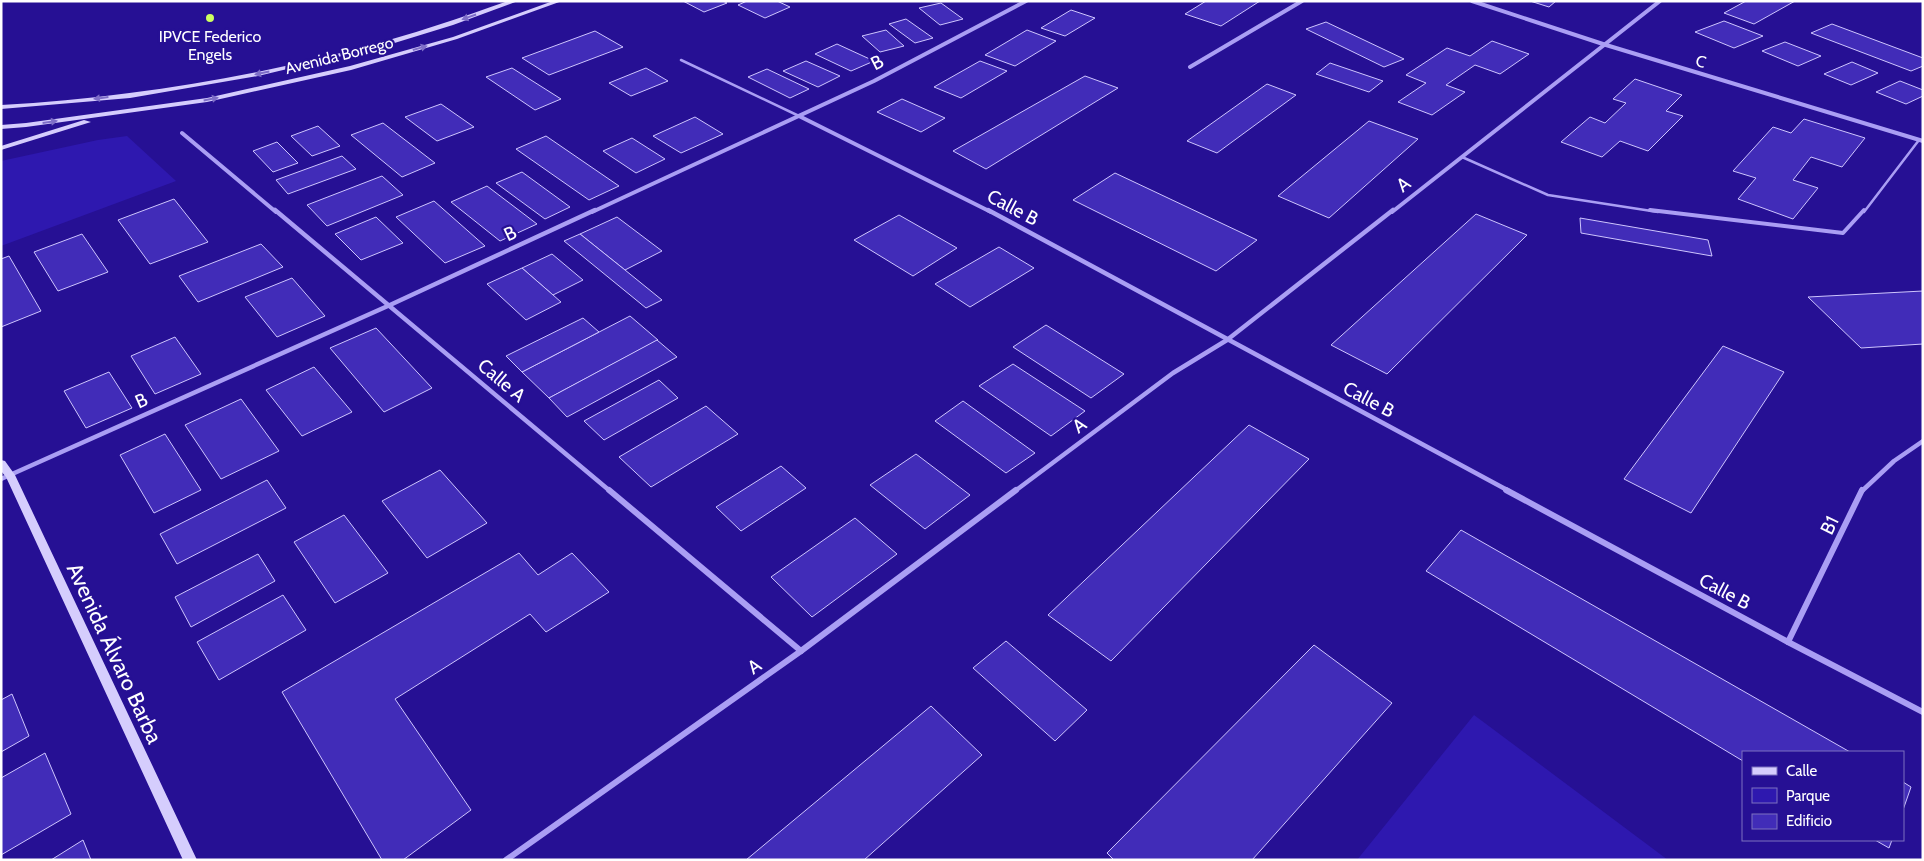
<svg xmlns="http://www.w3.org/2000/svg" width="1924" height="861" viewBox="0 0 1924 861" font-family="Cabin,sans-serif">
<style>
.green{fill:#2e18af}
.building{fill:#412cb8;stroke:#cec5fe}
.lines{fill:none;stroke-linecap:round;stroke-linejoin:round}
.lane-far1{stroke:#aa9ef4;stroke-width:2.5}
.lane{stroke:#aa9ef4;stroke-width:4}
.street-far2{stroke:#aa9ef4;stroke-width:4}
.street-far1{stroke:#aa9ef4;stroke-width:4.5}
.street{stroke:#aa9ef4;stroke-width:6}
.secondary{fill:#d5cdfd;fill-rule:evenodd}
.oneway{fill:#7e6ec8}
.poi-dot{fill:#cdff60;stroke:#261094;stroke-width:2}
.labels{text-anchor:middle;stroke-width:4.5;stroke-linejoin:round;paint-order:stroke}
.far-poi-label{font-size:16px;fill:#fff;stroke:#261094}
.far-street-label{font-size:16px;fill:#fff;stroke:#261094}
.street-label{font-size:19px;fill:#fff;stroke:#261094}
.near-street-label{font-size:22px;fill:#fff;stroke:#261094}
</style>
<rect width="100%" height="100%" fill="#261094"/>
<!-- green -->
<g class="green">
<polygon points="127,136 176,181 1,246 1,161 98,140"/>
<polygon points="1474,715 1668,860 1357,860"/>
</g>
<!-- building -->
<g class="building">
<polygon points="683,1 723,1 727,3 704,12"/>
<polygon points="747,1 777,1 790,7 765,18 738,5"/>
<polygon points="1206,1 1260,1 1221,26 1185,14"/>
<polygon points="1530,1 1556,1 1549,7"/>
<polygon points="1746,1 1795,1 1754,24 1724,13"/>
<polygon points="941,3 963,19 940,25 919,8"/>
<polygon points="1071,10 1095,18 1065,36 1041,28"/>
<polygon points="906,19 933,38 915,43 889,24"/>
<polygon points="1724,21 1763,36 1734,48 1695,32"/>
<polygon points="1326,22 1404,59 1384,67 1306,29"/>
<polygon points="1832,24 1923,58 1923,66 1911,71 1811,33"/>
<polygon points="886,30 904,46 880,52 862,36"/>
<polygon points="1027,30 1056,41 1015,66 985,55"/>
<polygon points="595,31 623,47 549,75 522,58"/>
<polygon points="1492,41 1529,54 1500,74 1475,65 1446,85 1465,92 1432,115 1398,102 1426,83 1406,75 1447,48 1470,56"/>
<polygon points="1785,42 1821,56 1798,66 1762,51"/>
<polygon points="837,44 874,61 851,71 815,54"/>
<polygon points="806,61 840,76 818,87 783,71"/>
<polygon points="980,61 1007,71 961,98 934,87"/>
<polygon points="1852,62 1878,73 1851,85 1824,74"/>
<polygon points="1330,63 1383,81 1369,92 1316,74"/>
<polygon points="512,68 561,99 535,110 486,77"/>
<polygon points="646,68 668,81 631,96 609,83"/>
<polygon points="767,69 809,89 790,98 748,77"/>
<polygon points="1085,76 1118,88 986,169 953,151"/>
<polygon points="1635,79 1682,95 1666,111 1683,116 1648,151 1620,141 1602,157 1561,142 1590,117 1605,123 1626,103 1613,99"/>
<polygon points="1900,81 1923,90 1923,96 1906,104 1876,92"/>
<polygon points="1267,84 1296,95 1217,153 1187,141"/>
<polygon points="902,99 945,118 921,132 877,112"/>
<polygon points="441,104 474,127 437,141 405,117"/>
<polygon points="695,117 723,134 681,153 653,136"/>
<polygon points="1804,119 1865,138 1842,167 1811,157 1793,180 1818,188 1793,219 1738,199 1756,178 1733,171 1773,127 1791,133"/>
<polygon points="1369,121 1418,139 1329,218 1278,196"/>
<polygon points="383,123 435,163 402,177 351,135"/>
<polygon points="318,126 340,146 312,156 291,136"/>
<polygon points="546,136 619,186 589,200 516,149"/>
<polygon points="632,138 665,159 636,173 603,151"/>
<polygon points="277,142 298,163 273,172 253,151"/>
<polygon points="342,156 356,169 288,194 276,180"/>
<polygon points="522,172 570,207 545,219 496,183"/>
<polygon points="1115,173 1257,240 1216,271 1073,200"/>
<polygon points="382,176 403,195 327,226 307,205"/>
<polygon points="487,186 537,224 500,241 451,202"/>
<polygon points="174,199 208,242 150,264 118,220"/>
<polygon points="434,201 485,246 445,263 396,217"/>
<polygon points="1476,214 1527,235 1387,374 1331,345"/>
<polygon points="899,215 957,248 913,276 854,240"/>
<polygon points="376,217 403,243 361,260 335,234"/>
<polygon points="617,217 662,251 625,270 580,234"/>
<polygon points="1580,218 1708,240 1712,256 1581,233"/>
<polygon points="82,234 108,272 58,291 34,252"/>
<polygon points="580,234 625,270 662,300 646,308 564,241"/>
<polygon points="261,244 283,267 198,302 179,276"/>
<polygon points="999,247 1034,268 970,307 935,284"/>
<polygon points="552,254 583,280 553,295 522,268"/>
<polygon points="9,256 41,311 1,327 1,259"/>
<polygon points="522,268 553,295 561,302 526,320 487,284"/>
<polygon points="292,278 325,316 277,337 245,297"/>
<polygon points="1923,291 1923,344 1861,348 1808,297"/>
<polygon points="630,316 658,340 549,398 522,372"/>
<polygon points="583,318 599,332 522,372 506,356"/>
<polygon points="1046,325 1124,374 1091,398 1013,347"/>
<polygon points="376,328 432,388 384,412 330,348"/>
<polygon points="175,337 201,374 155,394 131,356"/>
<polygon points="657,340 677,357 567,417 549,398"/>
<polygon points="1723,346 1784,372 1691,513 1624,479"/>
<polygon points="1013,364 1085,411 1051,436 979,386"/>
<polygon points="314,367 352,412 302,436 266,390"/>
<polygon points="109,372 132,408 86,428 64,391"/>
<polygon points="659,380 678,398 604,440 584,421"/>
<polygon points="241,399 279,451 221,479 185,425"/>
<polygon points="963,401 1035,453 1006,473 935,421"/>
<polygon points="706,406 738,434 651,487 619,457"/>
<polygon points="1249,425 1309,459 1111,661 1048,615"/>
<polygon points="165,434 201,490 154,513 120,455"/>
<polygon points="916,454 970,495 925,529 870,485"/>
<polygon points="781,466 806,488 741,531 716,507"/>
<polygon points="440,470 487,523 427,558 382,501"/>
<polygon points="267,480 286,508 177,564 160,534"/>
<polygon points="344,515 388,573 335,603 294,542"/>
<polygon points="855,518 897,554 812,617 771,577"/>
<polygon points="1461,530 1850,752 1743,752 1743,761 1426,571"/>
<polygon points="519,553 538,575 572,553 609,592 546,632 530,614 395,699 471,810 403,860 382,860 282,692"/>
<polygon points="258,554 275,581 191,627 175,597"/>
<polygon points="283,595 306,630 219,680 197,642"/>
<polygon points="1006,641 1087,710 1055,741 973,668"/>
<polygon points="1314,645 1392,703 1252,860 1114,860 1107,853"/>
<polygon points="12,694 29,736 1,752 1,700"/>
<polygon points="931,706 982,755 864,860 746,860"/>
<polygon points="45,753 71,814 1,855 1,778"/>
<polygon points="1903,782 1911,787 1903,810"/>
<polygon points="83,840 91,860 51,860"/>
<polygon points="1875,840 1892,840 1889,848"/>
</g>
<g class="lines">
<!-- lane-far1 -->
<g class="lane-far1">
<polyline points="681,60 799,116"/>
<polyline points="1462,157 1548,195 1658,212"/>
<polyline points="1864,212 1919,140"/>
</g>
<!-- lane -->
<polyline class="lane" points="1650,210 1843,233 1864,210"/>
<!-- street-far2 -->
<g class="street-far2">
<polyline points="1472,1 1606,45 1923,141"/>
<polyline points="1190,67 1302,1"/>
<polyline points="799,116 991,212"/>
<polyline points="182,133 276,212"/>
<polyline points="592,212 874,81 1026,1"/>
<polyline points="1392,212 1660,1"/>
</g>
<!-- street-far1 -->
<g class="street-far1">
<polyline points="275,210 610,491"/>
<polyline points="988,210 1509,491"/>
<polyline points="1,479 390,305 595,210"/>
<polyline points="1015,491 1173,373 1227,340 1393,210"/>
<polyline points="1862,491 1894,461 1923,441"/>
</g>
<!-- street -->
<g class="street">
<polyline points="609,490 801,651"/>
<polyline points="1506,490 1788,642 1923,712"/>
<polyline points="1788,642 1862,490"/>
<polyline points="506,860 801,651 1016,490"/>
</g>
<!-- secondary -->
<g class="secondary">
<path d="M508,1H518L453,25L388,45L258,76L130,98L1,109V105C123,98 243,79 360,48C410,35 460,18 508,1Z"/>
<polygon points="553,1 562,1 457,39 351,70 207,102 26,127 1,129 1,125 26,123 207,98 350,66 453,37"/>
<polygon points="84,120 91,122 1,150 1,146"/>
<polygon points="1,460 5,461 15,475 197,860 183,860 6,477 1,471"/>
</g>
</g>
<!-- one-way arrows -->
<defs><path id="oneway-solid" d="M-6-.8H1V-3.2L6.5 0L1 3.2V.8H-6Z" transform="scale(1.25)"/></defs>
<g class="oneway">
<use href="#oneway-solid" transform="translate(469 17) rotate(161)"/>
<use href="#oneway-solid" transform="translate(420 48) rotate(-16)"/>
<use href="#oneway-solid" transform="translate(262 73) rotate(168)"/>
<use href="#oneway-solid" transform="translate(101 98) rotate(173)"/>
<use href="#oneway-solid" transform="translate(211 99) rotate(-11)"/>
<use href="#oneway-solid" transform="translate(50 122) rotate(-8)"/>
</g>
<!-- markers -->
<circle class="poi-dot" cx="210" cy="18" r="5"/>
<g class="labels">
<!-- far-poi labels -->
<g class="far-poi-label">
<text x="210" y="42">IPVCE Federico<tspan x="210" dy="18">Engels</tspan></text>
</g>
<!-- far-street labels -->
<g class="far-street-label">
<text transform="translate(339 55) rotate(-14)" y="6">Avenida Borrego</text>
<text transform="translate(1701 61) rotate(17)" y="6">C</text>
</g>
<!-- street labels -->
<g class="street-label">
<text transform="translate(877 62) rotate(-27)" y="7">B</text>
<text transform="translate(1403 184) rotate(-38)" y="7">A</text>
<text transform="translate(1013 207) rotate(28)" y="7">Calle B</text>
<text transform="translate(510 233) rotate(-25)" y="7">B</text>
<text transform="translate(502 380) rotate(40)" y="7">Calle A</text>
<text transform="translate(1369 399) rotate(28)" y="7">Calle B</text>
<text transform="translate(141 400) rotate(-24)" y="7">B</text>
<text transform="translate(1079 425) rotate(-37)" y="7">A</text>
<text transform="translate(1829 525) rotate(-64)" y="7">B1</text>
<text transform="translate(1725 591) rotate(28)" y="7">Calle B</text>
<text transform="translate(754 666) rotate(-35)" y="7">A</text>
</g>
<!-- near-street labels -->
<g class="near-street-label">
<text transform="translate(115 653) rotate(65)" y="8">Avenida Álvaro Barba</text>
</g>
</g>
<!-- border -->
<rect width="1924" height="861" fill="none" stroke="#ffffff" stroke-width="5"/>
<!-- legend -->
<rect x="1742" y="751" width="162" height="90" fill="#261094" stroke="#7d70bf"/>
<rect x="1752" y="767" width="25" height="8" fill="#d5cdfd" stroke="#7d70bf"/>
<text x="1786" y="776" font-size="15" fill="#ffffff">Calle</text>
<rect x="1752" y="788" width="25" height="15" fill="#2e18af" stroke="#7d70bf"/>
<text x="1786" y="801" font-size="15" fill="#ffffff">Parque</text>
<rect x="1752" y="814" width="25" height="15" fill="#412cb8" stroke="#7d70bf"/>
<text x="1786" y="826" font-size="15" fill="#ffffff">Edificio</text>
</svg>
